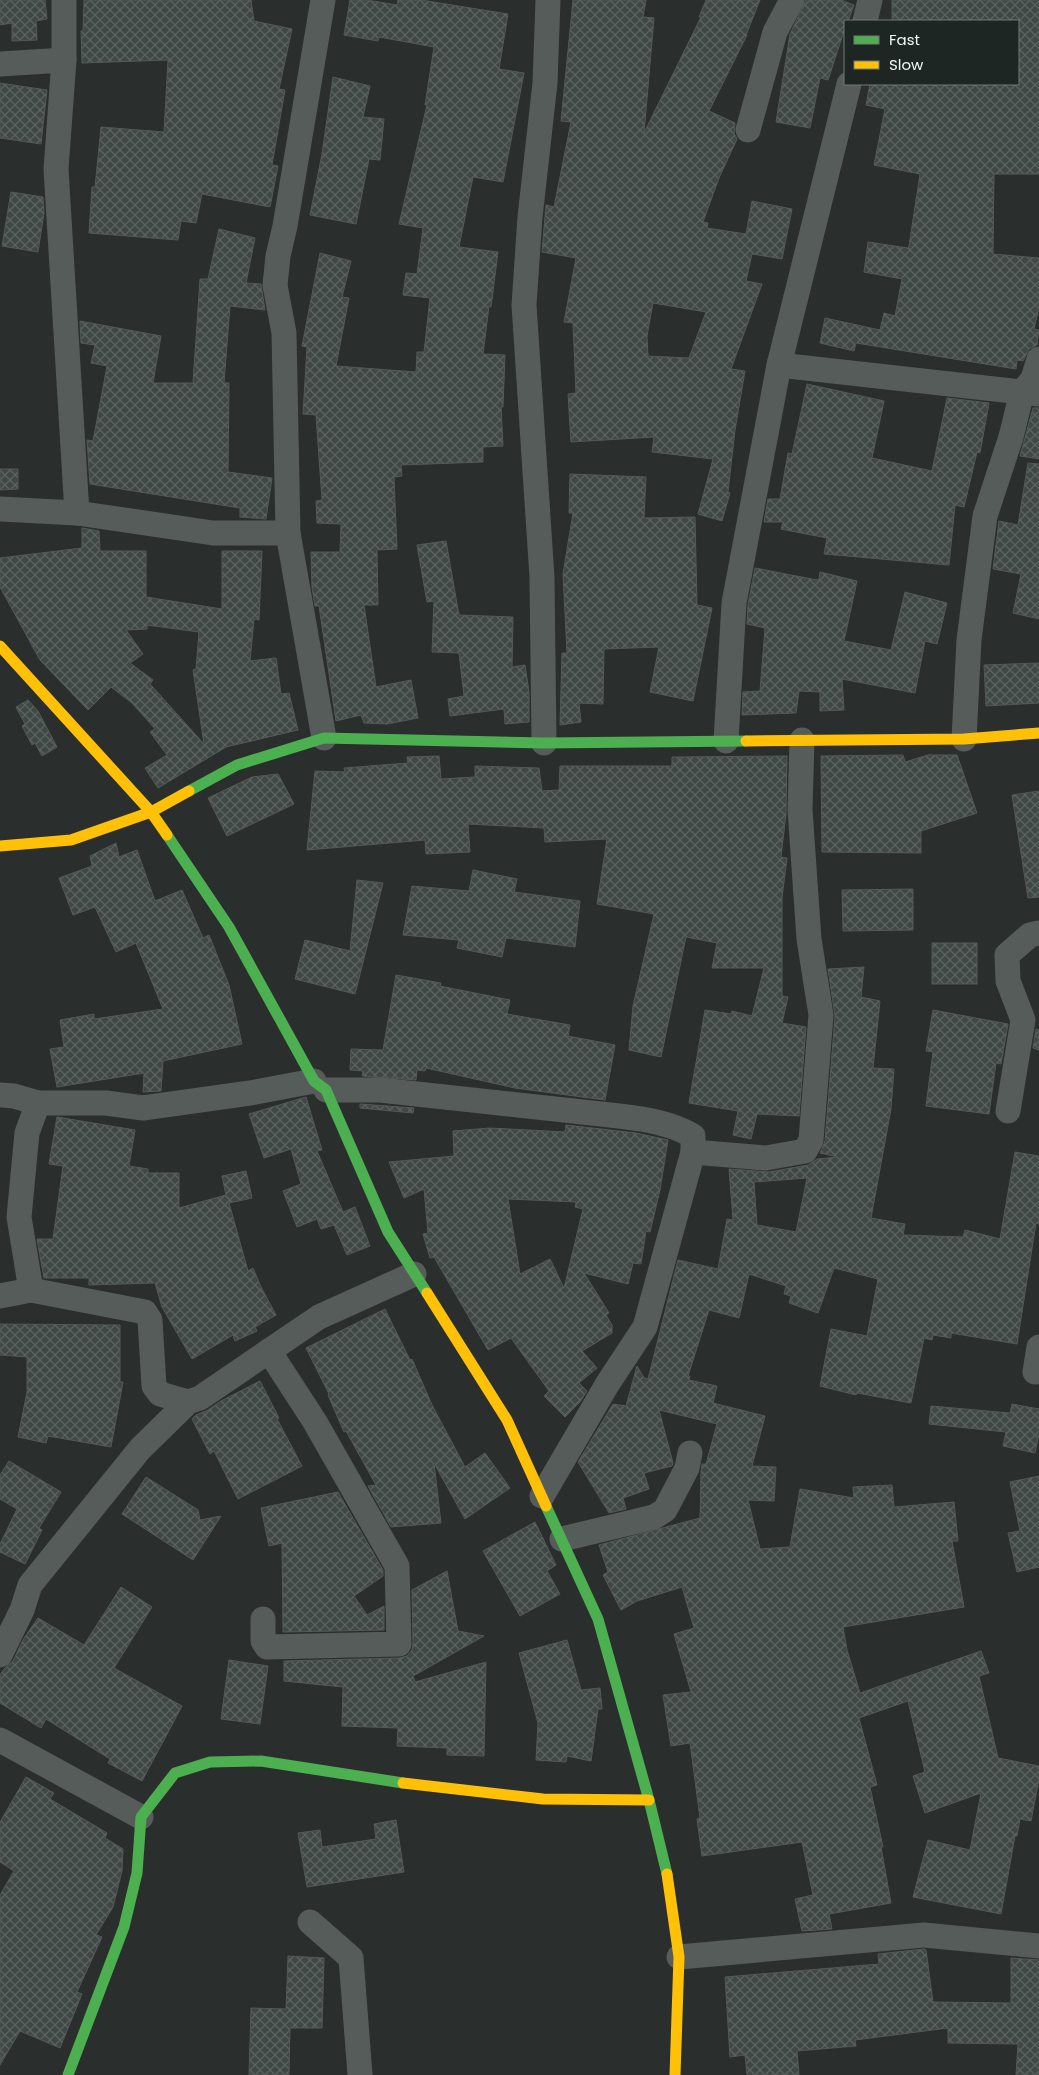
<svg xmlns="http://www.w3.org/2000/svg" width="1039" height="2075" viewBox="0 0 1039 2075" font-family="Poppins,sans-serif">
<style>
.building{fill:url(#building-cross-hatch);stroke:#555857;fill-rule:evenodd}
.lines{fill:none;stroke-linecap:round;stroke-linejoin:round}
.street{stroke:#565c5a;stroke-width:25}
.fast{stroke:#4caf50;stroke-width:11}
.slow{stroke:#ffc107;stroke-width:11}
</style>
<defs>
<pattern id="building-cross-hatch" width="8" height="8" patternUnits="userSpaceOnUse" patternTransform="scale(1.25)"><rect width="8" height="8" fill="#3f4845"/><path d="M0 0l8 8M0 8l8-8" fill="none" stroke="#5b6360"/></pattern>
</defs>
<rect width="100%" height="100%" fill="#2a2e2d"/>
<!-- building -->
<g class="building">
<polygon points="0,0 45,0 47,19 36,21 37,40 12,41 12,23 0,25"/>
<polygon points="84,0 251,0 254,21 292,29 279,89 285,90 272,165 278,166 270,207 202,194 196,223 181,221 178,240 89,233 92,187 95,187 101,127 164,132 168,60 82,63 81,31 83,31"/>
<polygon points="350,0 367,0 397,5 398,0 421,0 508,14 499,69 524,73 503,182 473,177 459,247 498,252 491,307 489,306 483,354 505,355 503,407 501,407 503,446 483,447 483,462 401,465 402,476 394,477 397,549 377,550 378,605 364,605 376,687 411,680 418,718 387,724 364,723 361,715 336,721 319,606 315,606 312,588 311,552 340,552 341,524 317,523 316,501 322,500 316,415 303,414 307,347 302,346 320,253 351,261 342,297 349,298 336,366 416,372 417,352 424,352 430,298 403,295 406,273 417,274 423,228 399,224 427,105 425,105 434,47 379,37 378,41 344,35"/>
<path d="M573,0H646L643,17L654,18L644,133L701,17H699L706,0H760L746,35H747L709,111L735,123L734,133L737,139L719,178L703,222L708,223L707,228L746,234L752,201L792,209L782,259L752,254L746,281L762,284L731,369L745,371L735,430L728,492L730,493L722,521L698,514L713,459L652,452L654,437L571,442L568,394L576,393L573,323L564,322L576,258L542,252L546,205L554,207L571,122L561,121ZM653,303L706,312L689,358L648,356L647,336Z"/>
<polygon points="806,0 841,0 854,5 848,21 845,21 845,28 828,80 820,78 810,128 776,122 790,34"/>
<polygon points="892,0 1039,0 1039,174 994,174 993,254 1039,258 1039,308 1034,329 1039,330 1037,345 1029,349 1023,361 1017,360 1016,369 856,343 854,351 820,343 825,318 880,330 884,313 895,316 902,279 864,272 868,242 908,248 909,246 920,174 874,165 885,109 866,105 870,84 1018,84 1018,21 892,21"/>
<polygon points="333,77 370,86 363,117 384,119 380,160 369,159 356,224 310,215 322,154"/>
<polygon points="0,83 47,90 41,144 0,138"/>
<polygon points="11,192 43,197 44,213 38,252 2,246"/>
<polygon points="219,229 255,238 246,283 261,284 265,310 230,306 224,383 229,383 228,472 272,478 266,519 240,517 240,508 90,484 87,440 93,441 107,366 91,363 95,345 81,343 80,321 161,336 153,383 193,383 200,279 208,279"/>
<polygon points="807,384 884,401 872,458 932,471 947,398 989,403 980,453 977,452 964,507 955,505 949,565 824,554 827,538 781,529 783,522 764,522 768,499 780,499 788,453 792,454"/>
<polygon points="1033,408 1039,408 1039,459 1020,456"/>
<polygon points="1028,463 1039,464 1039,619 1013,613 1021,574 993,569 999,521 1018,525"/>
<polygon points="0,469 18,469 18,489 0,490"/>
<polygon points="570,474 646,477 644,518 695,517 697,605 712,608 693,701 650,692 659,647 604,649 603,704 579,703 581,722 560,725 562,653 567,653 563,574 573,513 569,513"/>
<path d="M82,528L99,531L100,551H146V597L222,609V551H262L259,620L254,619L250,661L276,658L281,694L289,693L298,730L226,747L158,788L145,768L167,755L150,732L155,729L132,703L111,687L88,710L40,660L0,587V558L82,548ZM147,625L199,632L196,669L193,670L204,744L150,684L153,680L130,663L143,654L126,630L147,629Z"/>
<polygon points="446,541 459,615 513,617 512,667 525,665 529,692 529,722 505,724 504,709 450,716 448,699 464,696 459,653 432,652 434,601 427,602 417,545"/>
<polygon points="755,568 817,580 819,579 820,572 857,581 844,641 891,650 905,592 947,603 937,644 925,641 915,693 842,679 844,710 820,711 820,692 799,691 796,713 742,715 743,692 760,691 765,628 747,624 748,605"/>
<polygon points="1039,663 1039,703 986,706 984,665"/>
<polygon points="28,700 38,711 57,747 42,756 35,743 32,745 22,726 25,724 16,707"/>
<polygon points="903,755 905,762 928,755 957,755 977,813 921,831 921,853 822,852 821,756"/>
<polygon points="439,756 441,779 475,777 475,766 539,768 542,791 559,790 560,766 672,766 672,757 787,756 786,814 781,857 787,858 782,898 782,996 788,997 782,1023 806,1027 799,1116 757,1114 751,1139 733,1135 738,1111 689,1103 705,1010 731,1014 732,1011 752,1016 764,968 712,968 717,943 686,937 661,1057 629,1050 633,1006 654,914 597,904 607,839 545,842 544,828 468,824 470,852 426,854 425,840 307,850 315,771 345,772 344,768 408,763 407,757"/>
<polygon points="278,774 294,804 227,836 208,798 252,777"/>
<polygon points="1039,791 1039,897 1028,898 1012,795"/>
<polygon points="116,843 119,857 137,850 155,901 182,890 203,938 209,935 229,985 242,1044 163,1061 161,1091 143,1092 144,1073 57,1087 50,1049 64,1047 60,1020 94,1014 94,1019 163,1009 136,943 116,952 95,907 73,915 59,878 92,866 90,856"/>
<polygon points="473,870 517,879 514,892 580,901 575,947 506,938 502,957 457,948 459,940 403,935 412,886 469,891"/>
<polygon points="357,880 383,883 355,994 295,979 305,940 350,951"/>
<polygon points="913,889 913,930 843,931 842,890"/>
<rect x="932" y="943" width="45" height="41"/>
<path d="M864,967L861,997L880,1001L873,1068L894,1069L891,1109L871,1218L905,1224L903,1235L963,1237L965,1230L1000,1239L1015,1152L1039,1156V1224L1036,1223L1017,1344L951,1333V1338L933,1335L932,1340L924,1338L911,1403L857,1393L856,1395L820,1386L831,1329L867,1336L878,1279L834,1268L818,1313L789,1303L791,1296L784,1294L786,1286L749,1274L739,1318L709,1310L688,1376H690L689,1380L717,1386L713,1403L765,1416L752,1466L776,1467L774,1501L748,1500L760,1549L790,1547L800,1489L854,1498L853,1487L892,1485L894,1507L954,1502L958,1541H952L964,1607L843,1627L847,1650L860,1693L981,1651L989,1673L979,1676L998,1758L1039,1766V1779L1031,1821L1020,1819L1017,1836H1015L1001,1914L913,1897L928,1840L970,1850L981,1793L925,1813L913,1776L925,1772L908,1701L859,1718L877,1785L870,1787L883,1847H881L891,1903L829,1914L832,1929L802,1931L795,1899L813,1895L802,1842L702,1856L697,1819L700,1818L690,1743L671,1746L663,1695L691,1692L674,1634L694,1628L682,1587L637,1601L621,1610L603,1575L608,1572L599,1545L700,1518L701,1472L702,1464H706L717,1424L659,1410L673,1463L672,1466L644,1473L649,1489L623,1498L626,1509L609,1513L578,1462L613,1404L626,1406L637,1366L644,1378L648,1379L678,1260L718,1269L727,1219L733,1220L729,1169L769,1172L808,1165L817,1159L838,1157L820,1153L825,1141L835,1016L828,969ZM807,1178L796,1232L757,1225L754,1182Z"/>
<polygon points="396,975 441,983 440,986 510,1000 507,1014 570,1025 568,1036 615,1045 605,1100 515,1088 426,1068 425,1071 417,1070 416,1080 362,1076 363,1071 350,1070 351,1049 383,1050"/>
<polygon points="933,1010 1008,1024 1001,1064 996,1063 989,1114 926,1106 933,1052 926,1051"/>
<polygon points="1036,1029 1039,1030 1039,1050 1033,1048"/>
<polygon points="306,1097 322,1150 317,1151 343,1212 355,1207 370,1246 347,1255 334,1225 321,1229 317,1219 297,1227 283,1191 301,1184 291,1149 264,1158 249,1114"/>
<polygon points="360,1104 414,1108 413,1113 360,1108"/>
<polygon points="57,1117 135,1130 129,1166 148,1169 148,1173 179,1173 179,1208 226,1195 222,1176 246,1171 252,1198 229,1203 248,1271 253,1268 261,1287 276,1315 255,1327 257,1331 235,1341 233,1335 192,1359 162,1307 155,1283 89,1285 89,1278 44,1278 37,1239 53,1239 63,1166 49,1164"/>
<path d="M566,1125L636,1133L668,1140L660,1190L650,1232L646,1231L641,1264L633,1263L628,1284L584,1273L609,1313L606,1315L612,1325V1333L582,1351L597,1368L579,1383L587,1391L580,1402L565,1417L544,1396L549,1391L511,1338L488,1350L434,1257L430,1258L423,1234L428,1233L424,1189L404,1198L389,1162L454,1156L453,1131L490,1128L565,1132ZM508,1199L576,1202L575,1207L583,1209L564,1288L550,1259L520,1274Z"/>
<polygon points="385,1309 410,1360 412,1359 432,1405 465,1467 485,1453 510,1488 465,1519 434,1463 441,1523 391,1527 368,1486 376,1485 346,1431 344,1432 328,1395 329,1394 306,1348"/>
<polygon points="0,1324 120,1325 120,1382 123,1382 111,1447 48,1436 46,1443 18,1437 27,1392 27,1357 0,1355"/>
<polygon points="260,1381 279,1418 277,1419 302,1466 238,1499 214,1451 210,1454 192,1419 196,1415 208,1410 221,1401"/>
<polygon points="1012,1404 1039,1409 1039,1434 1035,1453 1003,1446 1006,1432 929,1424 931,1406 1010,1413"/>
<polygon points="9,1461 61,1492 39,1528 42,1530 25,1564 0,1552 0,1544 17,1509 0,1499 0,1475"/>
<polygon points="1039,1476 1039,1567 1017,1572 1008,1533 1020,1531 1010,1482"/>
<polygon points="146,1477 198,1510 200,1520 221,1516 193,1560 122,1514"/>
<polygon points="338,1492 383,1570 383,1576 354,1596 367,1615 384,1606 384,1630 283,1632 282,1543 269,1546 261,1508"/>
<polygon points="535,1522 556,1565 547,1571 560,1594 520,1616 483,1551"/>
<polygon points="447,1571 458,1631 484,1636 413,1676 415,1682 486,1662 484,1756 447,1755 447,1748 397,1746 398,1728 342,1726 343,1687 284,1681 284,1661 399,1658 407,1656 412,1650 413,1644 412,1590"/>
<polygon points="121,1587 152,1607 114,1668 182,1706 142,1781 108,1763 110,1759 46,1719 41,1728 0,1703 0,1675 4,1669 13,1661 24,1638 38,1618 84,1645"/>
<polygon points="567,1640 581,1690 600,1688 602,1709 598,1709 591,1761 567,1756 566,1762 536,1760 538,1723 519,1653"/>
<polygon points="229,1660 268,1666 260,1724 221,1719"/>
<polygon points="26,1777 54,1793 50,1799 107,1833 105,1838 123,1849 122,1871 113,1907 96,1935 102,1937 77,1992 82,1994 60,2048 20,2031 0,2065 0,1895 14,1871 0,1862 0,1822"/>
<polygon points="396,1820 404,1872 307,1887 298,1833 320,1830 322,1847 376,1839 374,1824"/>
<polygon points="924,1949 926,1950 933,2002 1011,2003 1011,1958 1039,1960 1039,2075 1016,2075 1018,2044 948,2043 948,2028 855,2040 856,2046 797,2051 799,2075 747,2075 745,2055 730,2057 725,1977 879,1964 878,1954"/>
<polygon points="288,1956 324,1958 322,2028 290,2028 289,2075 249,2075 251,2008 286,2009"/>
</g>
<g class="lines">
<!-- street -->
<g class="street">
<polyline points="64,0 64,60 56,169 77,513"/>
<polyline points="323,0 285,226 278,256 275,285 284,333 288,533 324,738"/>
<polyline points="865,21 870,0"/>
<polyline points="0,64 64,60"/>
<polyline points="748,130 775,32 792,0"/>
<polyline points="779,365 1039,394"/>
<polyline points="0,509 77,513 213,533 288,533"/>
<polyline points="964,739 969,640 985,516 1011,437 1022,392 1033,379 1039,359"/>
<polyline points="726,741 734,603 779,365 849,84"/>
<polyline points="544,743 542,577 524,305 530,217 545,83 548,0"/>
<path d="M326,1090H380L619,1116C645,1119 671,1123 693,1136V1152L645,1327L608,1383L542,1496"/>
<polyline points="0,1095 14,1096 38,1103 106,1103 143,1108 250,1093 314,1081"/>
<polyline points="1008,1111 1023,1020 1008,981 1007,955 1030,935 1039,933"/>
<polyline points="693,1152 766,1158 805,1151 811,1140 821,1015 809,939 800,810 802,740"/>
<polyline points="31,1290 19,1217 27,1133 38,1103"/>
<polyline points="0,1296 31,1290 145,1312 150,1320 154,1386 160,1394 188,1402"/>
<polyline points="1035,1372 1039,1347"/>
<polyline points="562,1539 654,1517 665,1510 687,1468 690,1453"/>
<polyline points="263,1619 263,1641 267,1647 399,1644 397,1566 315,1422 269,1351"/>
<polyline points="0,1655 22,1610 30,1585 140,1449 188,1402 200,1398 319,1317 414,1274"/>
<polyline points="0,1740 141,1817"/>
<polyline points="310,1922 351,1958 360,2075"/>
<polyline points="679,1957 924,1935 1039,1946"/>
</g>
<!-- fast -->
<g class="fast">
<polyline points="189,791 237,765 324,738 544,743 746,741"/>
<polyline points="167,835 229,927 314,1081 326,1090 388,1232 427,1293"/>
<polyline points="546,1506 598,1619 649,1800 667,1874"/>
<polyline points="68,2075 124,1927 137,1873 141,1817 175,1773 210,1762 261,1761 403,1783"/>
</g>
<!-- slow -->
<g class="slow">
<polyline points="0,646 151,812 167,835"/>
<polyline points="746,741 964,739 1039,733"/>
<polyline points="0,846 71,840 151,812 189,791"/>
<polyline points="427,1293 507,1420 546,1506"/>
<polyline points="403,1783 543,1799 649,1800"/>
<polyline points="667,1874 679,1957 675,2075"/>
</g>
</g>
<!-- legend -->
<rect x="844" y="20" width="175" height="65" fill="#1e2624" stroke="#727977"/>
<rect x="854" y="36" width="25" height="8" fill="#4caf50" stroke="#727977"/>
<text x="889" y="45" font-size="15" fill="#f1f6f4">Fast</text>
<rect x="854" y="61" width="25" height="8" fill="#ffc107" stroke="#727977"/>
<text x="889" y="70" font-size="15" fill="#f1f6f4">Slow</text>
</svg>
